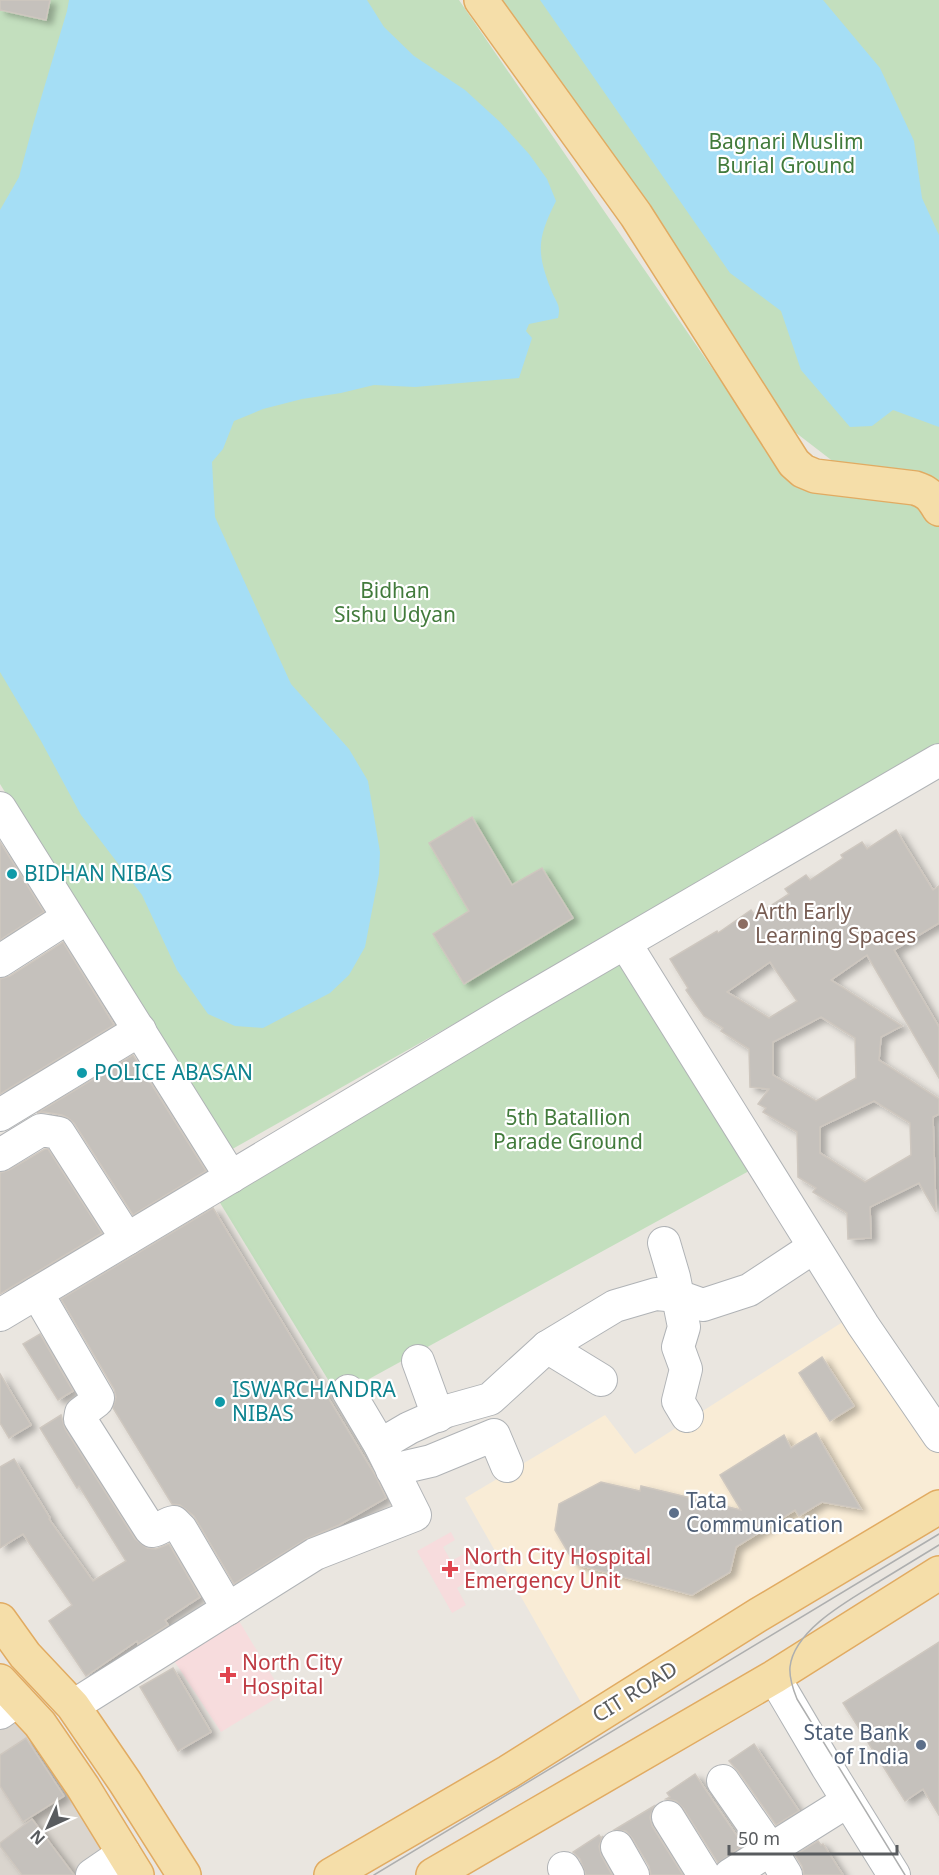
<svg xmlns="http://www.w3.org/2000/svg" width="939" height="1875" viewBox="0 0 939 1875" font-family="'Noto Sans',sans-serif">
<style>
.commercial{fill:#f9ecd6}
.education{fill:#dad5ce}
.medical{fill:#f7dcdd}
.green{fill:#c3dfbe}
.water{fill:#a5def5}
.building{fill:#c5c1bc;stroke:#cec7bf;stroke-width:1.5;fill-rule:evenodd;filter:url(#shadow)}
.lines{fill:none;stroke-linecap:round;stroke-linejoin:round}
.minor-casing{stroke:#b0b3b6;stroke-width:34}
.major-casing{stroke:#e1ab62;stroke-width:36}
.minor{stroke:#fff;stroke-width:32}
.major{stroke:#f5dea9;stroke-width:33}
.tram{stroke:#aeafaf;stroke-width:1.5}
.culture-dot{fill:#0f9aa8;stroke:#fff;stroke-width:2}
.education-dot{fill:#8d6e63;stroke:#fff;stroke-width:2}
.service-dot{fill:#5c6f8a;stroke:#fff;stroke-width:2}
.health-dot{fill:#e0444e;stroke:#fff;stroke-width:2}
.labels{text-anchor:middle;stroke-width:4.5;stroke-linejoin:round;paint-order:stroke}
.park-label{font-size:21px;fill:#427b3c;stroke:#fff}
.culture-label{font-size:21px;fill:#0d838f;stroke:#fff;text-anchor:start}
.education-label{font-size:21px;fill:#785e54;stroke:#fff;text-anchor:start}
.service-label{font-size:21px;fill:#4e5e75;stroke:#fff;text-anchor:start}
.health-label{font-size:21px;fill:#be3a42;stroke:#fff;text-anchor:start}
.street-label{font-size:21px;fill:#595c5f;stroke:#fff}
</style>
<defs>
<filter id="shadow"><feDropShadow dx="6" dy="4" stdDeviation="3" flood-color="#0004"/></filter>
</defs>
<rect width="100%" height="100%" fill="#eae6e0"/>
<!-- commercial -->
<polygon class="commercial" points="849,1318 939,1453 939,1491 587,1713 465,1498 605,1415 635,1454"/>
<!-- education -->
<polygon class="education" points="0,1703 38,1741 121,1875 0,1875"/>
<!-- medical -->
<g class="medical">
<polygon points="451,1532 455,1540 443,1547 451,1561 464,1554 476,1577 457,1588 466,1605 452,1613 417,1551"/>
<polygon points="236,1616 283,1694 221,1732 171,1656"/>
</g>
<!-- green -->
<g class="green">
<polygon points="0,0 459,0 767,448 852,476 791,429 495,0 939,0 939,750 227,1152 0,784"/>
<polygon points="620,958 749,1171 338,1396 214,1193"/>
</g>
<!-- water -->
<g class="water">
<path d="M69,0H367L384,27L414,56L465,90L500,122L529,154L547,179L556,201C537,239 536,252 552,292C557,304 561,305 558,318L529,324L526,331L532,338L519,378L415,387L374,385L341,393L302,399L263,409L234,421L223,449L212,462L215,517L291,684L349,749L368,781L380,852L379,874L365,947L349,975L330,993L263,1028L235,1026L208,1014L177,970L142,895L81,815L41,741L0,672V210L19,177L33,125L67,11Z"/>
<polygon points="540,0 823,0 880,68 914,141 922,198 939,235 939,427 893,410 872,426 850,427 801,370 781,311 730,273"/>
</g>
<!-- building -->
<g class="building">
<polygon points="0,0 50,0 46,20 0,10"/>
<polygon points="472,817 512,885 542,868 573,918 464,984 433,934 469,911 429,843"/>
<path d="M896,830L933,890L939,886V923L894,950L939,1027V1078L867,955L831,980L902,1026L881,1037L879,1060L939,1099V1114L933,1117L936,1212L919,1183L870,1207L871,1238L848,1239L847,1213L813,1192L816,1188L798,1177L797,1132L763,1112L766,1108L758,1104L769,1089L750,1087L749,1049L721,1031L723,1028L704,1016L686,990L688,988L670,959L717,931L718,933L751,910L755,916L789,894L785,889L806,875L810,880L843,858L841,855L862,842L867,849ZM770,962L797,1001L769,1018L727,992ZM821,1017L855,1038L856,1078L816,1101L773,1075V1042ZM874,1101L910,1123L911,1155L865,1182L820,1153V1127Z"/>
<polygon points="0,842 44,912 0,940"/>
<polygon points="63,942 114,1025 0,1094 0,979 10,976"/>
<polygon points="133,1055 206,1171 133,1215 74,1123 68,1118 62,1115 44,1112 37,1113"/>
<polygon points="45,1149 48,1149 102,1233 0,1294 0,1173 9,1170"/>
<polygon points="213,1208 375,1475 386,1498 339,1525 306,1539 234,1584 194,1516 180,1505 172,1504 113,1408 116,1397 114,1389 61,1299"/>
<polygon points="40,1334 73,1391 58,1400 23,1344"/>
<polygon points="822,1357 854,1406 830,1421 799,1373"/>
<polygon points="0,1374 31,1425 9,1438 0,1423"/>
<polygon points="61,1415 65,1429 135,1539 147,1548 156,1549 169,1544 200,1597 165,1620 168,1625 138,1644 137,1641 86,1676 49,1621 72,1605 23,1534 0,1548 0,1467 14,1459 50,1518 49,1519 93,1581 126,1561 79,1486 77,1488 40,1428"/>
<polygon points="816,1433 861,1509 822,1502 799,1516 795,1510 736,1547 730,1572 692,1595 575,1564 555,1530 559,1504 601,1482 640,1491 641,1486 741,1510 720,1475 784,1435 791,1448"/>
<polygon points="939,1642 939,1815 923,1789 905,1801 843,1703"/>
<polygon points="173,1668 211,1732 178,1751 140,1687"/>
<polygon points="26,1738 64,1796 23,1822 0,1786 0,1755"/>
<polygon points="754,1744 799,1811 776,1825 738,1771 729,1761"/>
<polygon points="695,1774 743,1845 718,1863 683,1808 676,1801 666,1799 670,1797 667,1793"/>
<polygon points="654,1806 650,1817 652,1826 683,1875 651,1875 649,1866 632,1838 626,1831 614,1830"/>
<polygon points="32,1819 74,1875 22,1875 0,1846 0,1843"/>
<polygon points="599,1835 601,1838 603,1836 599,1846 601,1855 612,1875 586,1875 580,1859 573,1852"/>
<polygon points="818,1841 821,1845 823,1844 843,1875 804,1875 802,1866 795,1855"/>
</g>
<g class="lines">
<!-- minor casing -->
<g class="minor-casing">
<g id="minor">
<polyline points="0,808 231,1177"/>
<polyline points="625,943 863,1325 939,1436"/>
<polyline points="0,961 67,918"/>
<polyline points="0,1115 140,1030"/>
<polyline points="0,1155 41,1130 59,1133 127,1239"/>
<polyline points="664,1243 674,1277 684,1327 678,1347 686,1369 678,1401 687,1416"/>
<path d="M37,1293L98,1398L97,1401L81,1413L80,1419L150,1529L152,1531C160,1530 166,1523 174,1522L181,1529L228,1609"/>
<polyline points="0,1315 513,1008 939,760"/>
<polyline points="547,1347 601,1380"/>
<polyline points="418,1361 438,1416"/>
<polyline points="380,1445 409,1428 447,1411 490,1399 547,1347 615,1306 656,1294 678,1296 703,1305 749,1290 814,1247"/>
<polyline points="392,1470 431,1461 494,1435 507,1466"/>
<polyline points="774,1677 827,1767 894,1875"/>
<polyline points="73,1706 315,1554 415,1515 380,1445 348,1391"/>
<polyline points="0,1713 18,1700"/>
<polyline points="723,1781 771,1850 786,1875"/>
<polyline points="668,1817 704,1875"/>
<polyline points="617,1847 633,1875"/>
<polyline points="564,1868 568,1875"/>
<polyline points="92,1875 124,1853"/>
<polyline points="730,1875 848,1801"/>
</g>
</g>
<!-- major casing -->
<g class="major-casing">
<g id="major">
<path d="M481,0L636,215L794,463L803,471L815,476L915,488C928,492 932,497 939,509"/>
<polyline points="0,1620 25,1655 73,1706 125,1782 184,1875"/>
<polyline points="0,1681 40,1724 83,1787 137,1875"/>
<polyline points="331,1875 508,1772 758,1615 939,1507"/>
<polyline points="433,1875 774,1677 939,1573"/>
</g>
</g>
<!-- minor -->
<use href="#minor" class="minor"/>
<!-- major -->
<use href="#major" class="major"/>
<!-- tram -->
<g class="tram">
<polyline points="374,1875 939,1534"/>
<path d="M905,1875L797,1699C793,1689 789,1678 790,1667C794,1629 851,1599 880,1581C900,1569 919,1557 939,1545"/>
</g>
</g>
<!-- markers -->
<g class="culture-dot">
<circle cx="12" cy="874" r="6"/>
<circle cx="82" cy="1073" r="6"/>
<circle cx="220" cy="1402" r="6"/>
</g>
<circle class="education-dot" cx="743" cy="924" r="6"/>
<g class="service-dot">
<circle cx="674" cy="1513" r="6"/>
<circle cx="921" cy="1745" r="6"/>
</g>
<g class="health-dot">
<path d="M447 1560h6v6h6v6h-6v6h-6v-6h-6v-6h6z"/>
<path d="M225 1666h6v6h6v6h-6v6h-6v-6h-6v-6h6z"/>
</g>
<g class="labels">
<!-- park labels -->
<g class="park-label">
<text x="786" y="149">Bagnari Muslim<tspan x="786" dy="24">Burial Ground</tspan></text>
<text x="395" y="598">Bidhan<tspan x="395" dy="24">Sishu Udyan</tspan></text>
<text x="568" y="1125">5th Batallion<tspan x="568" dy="24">Parade Ground</tspan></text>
</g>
<!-- culture labels -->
<g class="culture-label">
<text x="24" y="881">BIDHAN NIBAS</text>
<text x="94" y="1080">POLICE ABASAN</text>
<text x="232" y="1397">ISWARCHANDRA<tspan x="232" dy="24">NIBAS</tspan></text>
</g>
<!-- education labels -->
<g class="education-label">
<text x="755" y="919">Arth Early<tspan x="755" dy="24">Learning Spaces</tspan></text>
</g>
<!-- service labels -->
<g class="service-label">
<text x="686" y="1508">Tata<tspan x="686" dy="24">Communication</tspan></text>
<text x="909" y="1740" text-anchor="end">State Bank<tspan x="909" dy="24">of India</tspan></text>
</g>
<!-- health labels -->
<g class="health-label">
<text x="464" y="1564">North City Hospital<tspan x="464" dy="24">Emergency Unit</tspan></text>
<text x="242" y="1670">North City<tspan x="242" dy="24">Hospital</tspan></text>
</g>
<!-- street labels -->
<g class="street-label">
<text transform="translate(635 1692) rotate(-32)" y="7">CIT ROAD</text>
</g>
</g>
<!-- north arrow -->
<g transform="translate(48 1827) rotate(225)" stroke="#ffffff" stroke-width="4.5" paint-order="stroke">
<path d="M0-4.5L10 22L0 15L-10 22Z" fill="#595c5f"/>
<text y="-9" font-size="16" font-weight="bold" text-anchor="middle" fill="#595c5f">N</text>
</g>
<!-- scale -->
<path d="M729 1845v9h168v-9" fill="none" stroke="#595c5f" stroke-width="3"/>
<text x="738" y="1845" font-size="18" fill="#595c5f" stroke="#ffffff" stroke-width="4.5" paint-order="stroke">50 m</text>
</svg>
